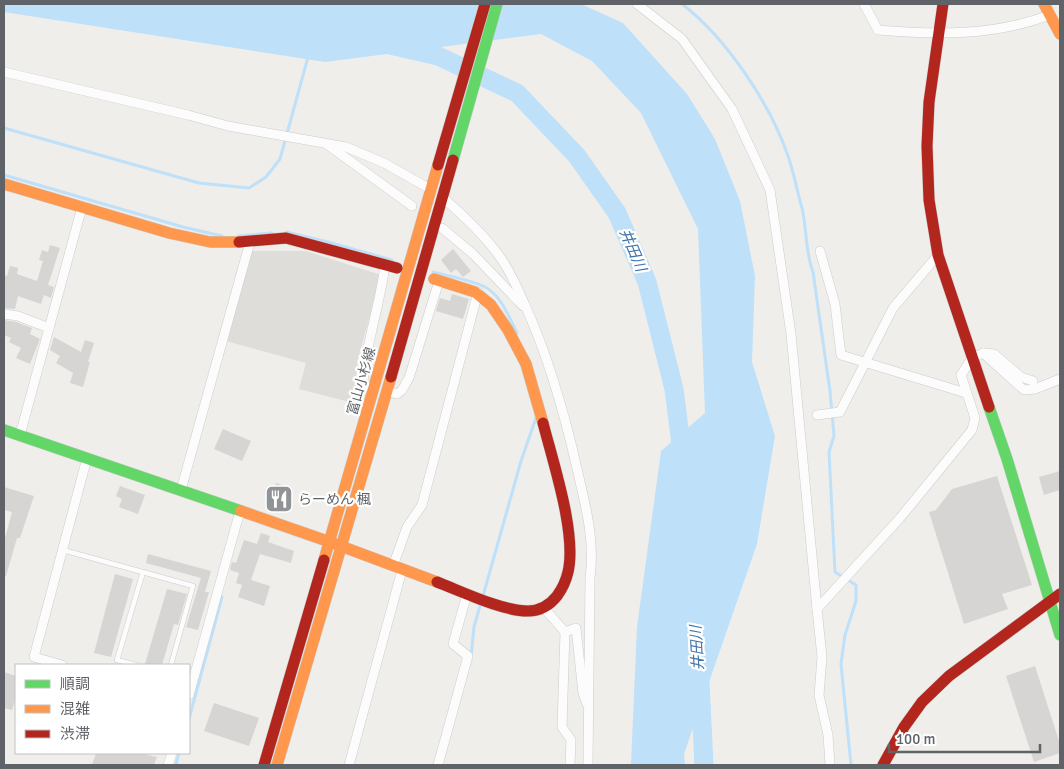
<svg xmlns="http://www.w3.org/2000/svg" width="1064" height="769" viewBox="0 0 1064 769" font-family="Signika,'Noto Sans JP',sans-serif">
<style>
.industrial{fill:#dfddda}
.water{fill:#bfe0f9}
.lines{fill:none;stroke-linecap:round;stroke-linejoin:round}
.stream{stroke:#bfe0f9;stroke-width:3}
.river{stroke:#bfe0f9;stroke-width:19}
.building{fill:#d6d5d3}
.lane-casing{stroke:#cbcccc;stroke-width:5.5}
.street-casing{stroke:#cbcccc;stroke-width:10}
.fast-casing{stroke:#cacacb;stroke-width:12}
.slow-casing{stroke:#cacacb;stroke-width:12}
.jam-casing{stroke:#cacacb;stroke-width:12}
.lane{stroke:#fdfcfc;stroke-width:4.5}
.street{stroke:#fdfcfc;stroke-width:9}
.fast{stroke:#63d668;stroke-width:11}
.slow{stroke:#ff974d;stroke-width:11}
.jam{stroke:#b3261e;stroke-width:11}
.labels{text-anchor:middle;stroke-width:4.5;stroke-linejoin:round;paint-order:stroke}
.street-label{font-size:14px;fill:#5f6368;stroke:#fff}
.poi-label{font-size:14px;fill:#5f6368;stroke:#fff;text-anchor:start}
.water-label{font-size:15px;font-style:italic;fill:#4174aa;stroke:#fff}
</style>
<rect width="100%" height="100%" fill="#efeeea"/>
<!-- industrial -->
<polygon class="industrial" points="252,251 306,251 381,275 358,359 356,376 357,404 299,389 306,363 226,341"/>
<!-- water -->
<polygon class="water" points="4,4 581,4 623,23 687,94 715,139 740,201 755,276 752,362 775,436 757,544 684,754 685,765 631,765 637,627 661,451 705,413 698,229 641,113 592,61 541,34 325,62 4,12"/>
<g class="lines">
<!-- stream -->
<g class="stream">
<path d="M682,4C726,38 770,103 788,156C794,173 797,191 802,208C807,229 805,251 813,272L830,391L834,436L829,452L835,572L856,585V601L845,635L841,664L851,765"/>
<polyline points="4,128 199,183 249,188 266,177 280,159 308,57"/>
<polyline points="4,175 183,227 222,236"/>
<polyline points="286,232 328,242 392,260"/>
<polyline points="238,236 272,233"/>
<path d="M433,272C449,276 467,279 483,286C500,293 509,317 517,333"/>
<polyline points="483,596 521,461 537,415"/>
<polyline points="471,657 474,627 481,602"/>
<polyline points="189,719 222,597"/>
<polyline points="176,765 179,753"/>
</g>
<!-- river -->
<g class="river">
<polyline points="390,45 438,56 517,93 577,156 617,213 647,282 674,389 683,460"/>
<polyline points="700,682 704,765"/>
</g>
</g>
<!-- building -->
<g class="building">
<polygon points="50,245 60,248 48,285 54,287 51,298 44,295 41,304 18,296 15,309 4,308 4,275 7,276 10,266 18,268 17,274 37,281 43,261 39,260 42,250 48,252"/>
<polygon points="453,249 471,271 463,277 456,269 451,273 441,260"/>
<polygon points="452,294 469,299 463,319 436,311 440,298 450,301"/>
<polygon points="4,320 16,322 32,328 30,334 40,339 30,364 16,358 21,348 9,342 11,338 4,335"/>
<polygon points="54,337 81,352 85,340 94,343 88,362 90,362 83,387 70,383 73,373 56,363 60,356 50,350"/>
<polygon points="223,429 251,441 242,461 214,449"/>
<polygon points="1060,471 1060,490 1044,495 1039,477"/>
<polygon points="997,476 1032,585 1002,594 1008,609 964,624 929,512 936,510 952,489"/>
<polygon points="276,483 285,486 283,491 289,493 284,507 279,505 278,510 269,507"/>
<polygon points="120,486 145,495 138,514 119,507 122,499 116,496"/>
<polygon points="4,487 34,496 20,538 17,538 6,576 4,576 4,542 12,512 4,510"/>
<polygon points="261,533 270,536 268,542 294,551 291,563 260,554 251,580 270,586 264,606 238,597 242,585 236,583 239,573 230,570 232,562 236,563 244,540 257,544"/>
<polygon points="148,554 211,571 205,592 209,592 198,630 186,627 201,578 146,563"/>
<polygon points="115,574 133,579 111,657 94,653"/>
<polygon points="167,589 187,594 178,625 174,624 162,665 149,665 145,664"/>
<polygon points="1035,666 1060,744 1060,753 1034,762 1006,676"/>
<polygon points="4,672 16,676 16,697 12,710 4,708"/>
<polygon points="214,703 259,718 249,746 204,731"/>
<polygon points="96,753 139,753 157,757 154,765 92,765"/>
</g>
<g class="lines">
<!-- lane casing -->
<g class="lane-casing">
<g id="lane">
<polyline points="63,550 193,586 171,665"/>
<polyline points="136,665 117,660 143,572"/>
</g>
</g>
<!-- street casing -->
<g class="street-casing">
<g id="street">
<polyline points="637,4 682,39 732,109 770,190 791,334 817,609"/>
<path d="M864,4L878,30C937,35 993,36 1050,15"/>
<polyline points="4,72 188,115 228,126 346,147 384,163 432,190"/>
<polyline points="328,145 412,206"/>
<path d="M442,197C463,215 486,236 502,260C511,273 518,289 524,303C549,357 565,415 578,473C586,507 595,542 590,578L588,765"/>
<polyline points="442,228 473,254 523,306"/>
<polyline points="820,251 835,304 841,355 966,393"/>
<polyline points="4,314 18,316 49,328"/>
<polyline points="983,353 994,354 1021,377 1033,381"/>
<path d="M374,388L366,386L363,382C366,343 380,305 385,265"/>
<polyline points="387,391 397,394 402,390 409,378 439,281"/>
<polyline points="817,415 840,412 893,308 938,255"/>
<polyline points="20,435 82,207"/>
<polyline points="181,490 250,242"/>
<polyline points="393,566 407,527 422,505 478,292"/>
<polyline points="544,608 565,632 576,628 583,693 587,704"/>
<polyline points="565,632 562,727 571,740 570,765"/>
<polyline points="62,665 34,657 87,458"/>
<polyline points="189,695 240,511"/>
<polyline points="168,765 172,753"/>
<polyline points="349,765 402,570"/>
<polyline points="438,765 468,656 453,644 467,594"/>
<polyline points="830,765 828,735 819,695 822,657 817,609 900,518 972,430 975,418 961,375 972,358 983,353 1024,390 1035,389 1060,379"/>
</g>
</g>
<!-- fast casing -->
<g class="fast-casing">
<g id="fast">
<polyline points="453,160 497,4"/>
<polyline points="989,407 1007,459 1060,635"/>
<polyline points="4,430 241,511"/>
</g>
</g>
<!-- slow casing -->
<g class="slow-casing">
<g id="slow">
<polyline points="1044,4 1060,34"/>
<polyline points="4,184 169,233 210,242 239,242"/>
<polyline points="434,279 475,292 491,305 508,330 526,364 543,423"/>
<polyline points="241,511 330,542 437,582"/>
<polyline points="324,560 438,165"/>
<polyline points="277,765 391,377"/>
</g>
</g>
<!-- jam casing -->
<g class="jam-casing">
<g id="jam">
<polyline points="943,4 929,102 927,146 929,200 938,255 989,407"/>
<polyline points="438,165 485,4"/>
<polyline points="239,242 286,238 397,268"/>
<polyline points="391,377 453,160"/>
<path d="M437,582C463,592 502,611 528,611C540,611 549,606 557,596C562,589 566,581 568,572C577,534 553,462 543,423"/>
<polyline points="264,765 324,560"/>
<polyline points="883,765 904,727 922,702 949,676 1060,594"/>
</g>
</g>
<!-- lane -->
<use href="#lane" class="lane"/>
<!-- street -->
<use href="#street" class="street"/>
<!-- fast -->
<use href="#fast" class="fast"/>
<!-- slow -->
<use href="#slow" class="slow"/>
<!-- jam -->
<use href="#jam" class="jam"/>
</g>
<!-- icons -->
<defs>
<g id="restaurant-square" transform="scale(1.4375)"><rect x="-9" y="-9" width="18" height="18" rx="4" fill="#919496" stroke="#fff"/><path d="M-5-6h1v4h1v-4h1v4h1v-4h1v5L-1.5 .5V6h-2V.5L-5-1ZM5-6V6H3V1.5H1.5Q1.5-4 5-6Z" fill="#fff"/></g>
</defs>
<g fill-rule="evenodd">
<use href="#restaurant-square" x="279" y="499"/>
</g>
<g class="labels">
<!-- street labels -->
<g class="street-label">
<text transform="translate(361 381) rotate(-74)" y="5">富山小杉線</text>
</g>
<!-- poi labels -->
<g class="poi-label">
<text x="298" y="504">らーめん 楓</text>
</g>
<!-- water labels -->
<g class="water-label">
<text transform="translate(633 250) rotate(67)" y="5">井田川</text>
<text transform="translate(697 648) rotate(-93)" y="5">井田川</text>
</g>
</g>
<!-- border -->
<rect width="1064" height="769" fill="none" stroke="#5f6368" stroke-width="10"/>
<!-- legend -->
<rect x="15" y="664" width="175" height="90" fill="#ffffff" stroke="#bfc1c3"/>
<rect x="25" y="680" width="25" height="8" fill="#63d668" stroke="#bfc1c3"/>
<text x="60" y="689" font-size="15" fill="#5f6368">順調</text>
<rect x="25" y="705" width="25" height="8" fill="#ff974d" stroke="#bfc1c3"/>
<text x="60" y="714" font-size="15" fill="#5f6368">混雑</text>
<rect x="25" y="730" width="25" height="8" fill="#b3261e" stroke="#bfc1c3"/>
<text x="60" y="739" font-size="15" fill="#5f6368">渋滞</text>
<!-- scale -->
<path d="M889 744v8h151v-8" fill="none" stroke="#5f6368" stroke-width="2.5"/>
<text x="896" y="744" font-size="15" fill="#5f6368" stroke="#ffffff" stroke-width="4" paint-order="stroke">100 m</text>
</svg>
